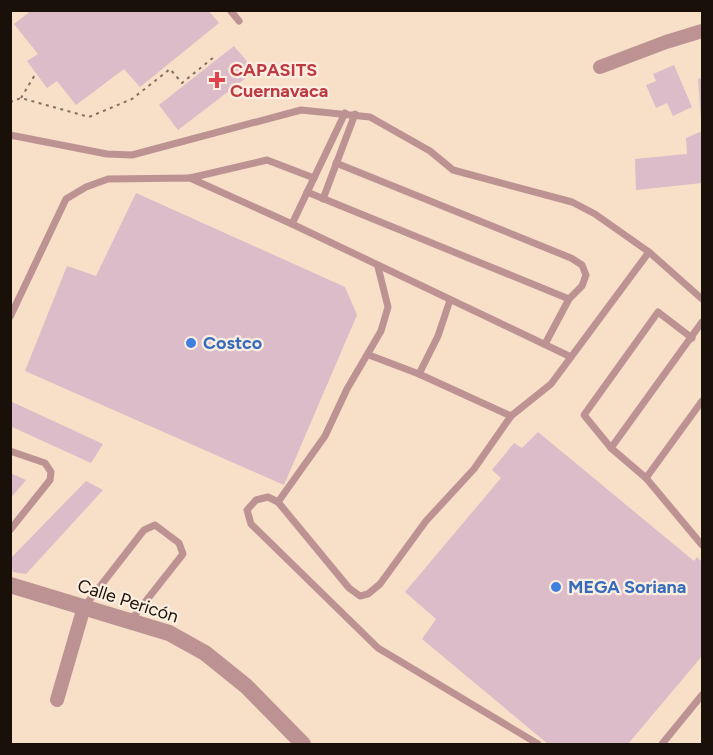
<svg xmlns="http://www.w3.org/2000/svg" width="713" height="755" viewBox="0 0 713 755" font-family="Figtree,sans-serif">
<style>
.building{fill:#dcbcc9}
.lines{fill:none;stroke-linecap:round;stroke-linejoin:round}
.path{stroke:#807162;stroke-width:2;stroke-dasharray:3 4.5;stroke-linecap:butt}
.service{stroke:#bd9293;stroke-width:7}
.minor{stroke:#bd9293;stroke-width:14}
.tertiary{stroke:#bd9293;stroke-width:16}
.health-dot{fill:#e0444e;stroke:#fceee0;stroke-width:2}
.shop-dot{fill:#3f7fe0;stroke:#fceee0;stroke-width:2}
.labels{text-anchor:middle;stroke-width:4.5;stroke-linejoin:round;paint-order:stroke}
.health-label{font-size:18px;font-weight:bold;fill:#be3a42;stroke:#fceee0;text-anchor:start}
.shop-label{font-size:18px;font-weight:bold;fill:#366cbe;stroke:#fceee0;text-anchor:start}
.street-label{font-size:18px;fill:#191109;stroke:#fceee0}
</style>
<rect width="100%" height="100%" fill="#f7dfc8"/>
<!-- building -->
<g class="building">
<polygon points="32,10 208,10 219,23 140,87 124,69 76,105 57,81 47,88 27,61 38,54 14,24"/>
<polygon points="234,46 255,71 178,130 159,105"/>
<polygon points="674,65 692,107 673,116 667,103 656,108 646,85 656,81 653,74"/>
<polygon points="702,78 702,119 701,119 698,79"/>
<polygon points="702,131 702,183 636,190 635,159 687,154 686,138"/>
<polygon points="136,193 345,287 357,315 284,485 25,371 67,266 96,276"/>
<polygon points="10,401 103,444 91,463 10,426"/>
<polygon points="538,432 694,561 697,557 702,562 702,656 628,744 548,744 422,639 436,619 405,592 501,478 492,470 514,443 522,448"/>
<polygon points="10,473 26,480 10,499"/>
<polygon points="86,481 103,490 26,574 13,572 10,559"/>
</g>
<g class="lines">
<!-- path -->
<g class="path">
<polyline points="21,98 36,73"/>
<polyline points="10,102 21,98 89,117 132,99 170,69 182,83 214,57"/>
</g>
<!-- service -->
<g class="service">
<polyline points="230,10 239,21"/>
<polyline points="10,135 107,154 132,155 301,110 370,117 430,151 453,170 572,202 595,214 649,252 702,299"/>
<polyline points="190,178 267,160 314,178"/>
<polyline points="307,192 569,299 582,286 586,275 582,265 571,258 336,163"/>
<polyline points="323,199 355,114"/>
<polyline points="292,224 571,357"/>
<polyline points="10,317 66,199 86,187 108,179 190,178 292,224 345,113"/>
<polyline points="702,322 611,448 646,478 702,401"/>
<polyline points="545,344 569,299"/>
<polyline points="369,355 419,374 511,416"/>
<polyline points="419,374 438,336 450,300"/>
<polyline points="611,448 584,415 658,312 692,338"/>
<polyline points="10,451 45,463 51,472 50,480 10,530"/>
<polyline points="646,478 702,545"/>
<polyline points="278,502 325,436 347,389 381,331 388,307 378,267"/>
<polyline points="84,607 144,530 155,525 179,543 183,554 131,620"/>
<polyline points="538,744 378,648 251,524 247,510 256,500 268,497 278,502 349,588 360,596 368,594 380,584 426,521 474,469 511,416 551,384 649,252"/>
<polyline points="662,744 702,695"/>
</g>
<!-- minor -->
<g class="minor">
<polyline points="600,67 666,42 702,31"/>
<polyline points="57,700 84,607"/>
</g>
<!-- tertiary -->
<polyline class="tertiary" points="10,585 169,633 205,653 246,686 303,744"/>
</g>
<!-- markers -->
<path class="health-dot" d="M214 71h6v6h6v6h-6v6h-6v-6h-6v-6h6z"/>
<g class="shop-dot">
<circle cx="191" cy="343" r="6"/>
<circle cx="556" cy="587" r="6"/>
</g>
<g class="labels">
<!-- health labels -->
<g class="health-label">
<text x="230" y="76">CAPASITS<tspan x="230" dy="21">Cuernavaca</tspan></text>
</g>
<!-- shop labels -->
<g class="shop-label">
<text x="203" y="349">Costco</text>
<text x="568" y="593">MEGA Soriana</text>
</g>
<!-- street labels -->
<g class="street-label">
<text transform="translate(128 601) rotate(18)" y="6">Calle Pericón</text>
</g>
</g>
<!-- border -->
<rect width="713" height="755" fill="none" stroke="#191109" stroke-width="24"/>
</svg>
